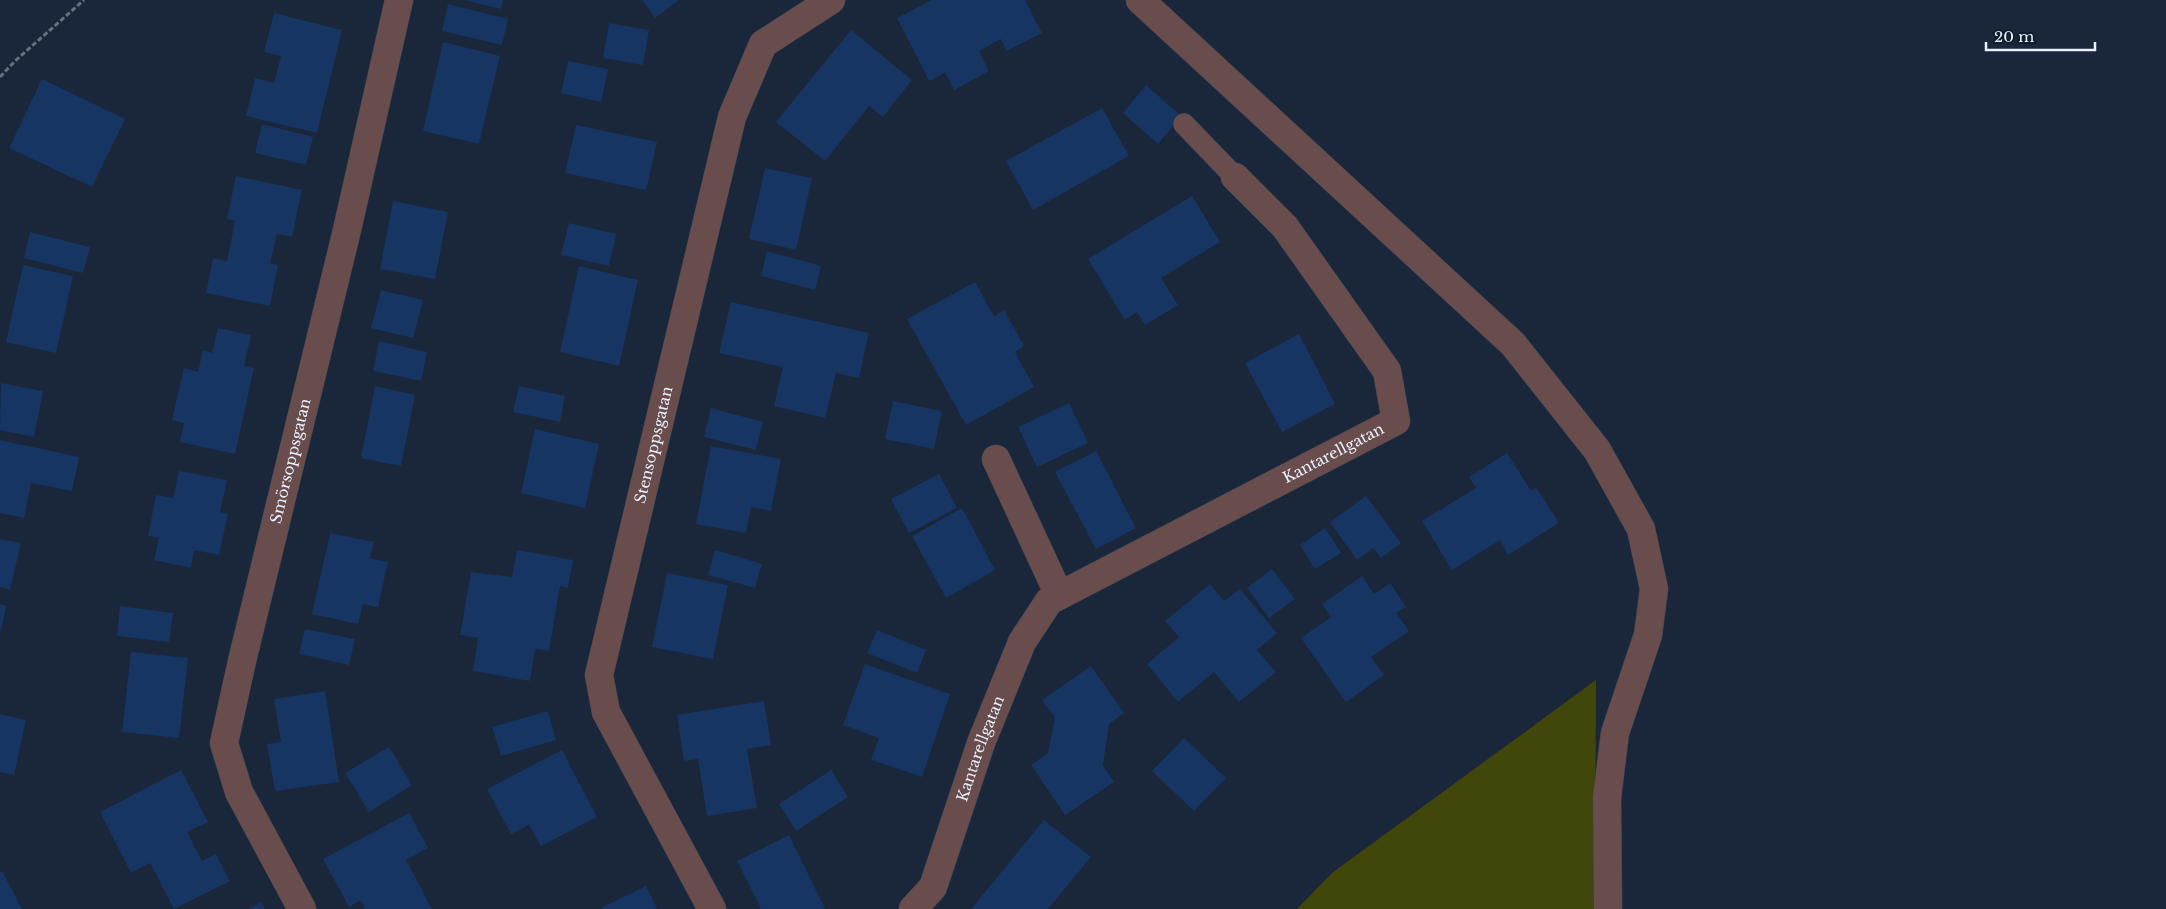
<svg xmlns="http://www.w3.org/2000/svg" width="2166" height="909" viewBox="0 0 2166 909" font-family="'Libre Baskerville',serif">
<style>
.green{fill:#41470b}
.building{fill:#163562}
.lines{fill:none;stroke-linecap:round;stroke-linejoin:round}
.service-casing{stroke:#374255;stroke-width:22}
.minor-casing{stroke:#374255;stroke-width:29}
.path{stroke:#657080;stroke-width:3;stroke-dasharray:5 2.5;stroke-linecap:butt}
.service{stroke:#694c4c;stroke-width:21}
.minor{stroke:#694c4c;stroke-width:28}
.labels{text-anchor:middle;stroke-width:4.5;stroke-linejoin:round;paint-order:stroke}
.street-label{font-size:15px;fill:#e8f1fe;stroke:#101d2f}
</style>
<rect width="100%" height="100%" fill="#1a2639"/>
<!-- green -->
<polygon class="green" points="1596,680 1595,909 1297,909 1332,873"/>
<!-- building -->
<g class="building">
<polygon points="464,0 503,0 501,9"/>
<polygon points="642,0 679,0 655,18"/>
<polygon points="932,0 1025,0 1042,33 1007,51 1001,39 979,51 989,71 954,90 945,73 929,81 897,18"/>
<polygon points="448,4 508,19 502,45 442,31"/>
<polygon points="274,13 342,30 317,133 246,116 255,78 274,83 281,56 264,52"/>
<polygon points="609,23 649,30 643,65 603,58"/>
<polygon points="851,30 912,80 883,117 869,106 825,161 776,122"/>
<polygon points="443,42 500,56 479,144 423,131"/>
<polygon points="568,61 608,69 601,102 561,93"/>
<polygon points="42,79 125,119 92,187 9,148"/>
<polygon points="1146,85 1181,116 1158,144 1123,113"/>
<polygon points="1102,108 1129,156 1033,210 1006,161"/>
<polygon points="262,124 313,137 306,165 255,153"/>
<polygon points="576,125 657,142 646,190 565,173"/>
<polygon points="765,168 812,178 796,250 749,239"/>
<polygon points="236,176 302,190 292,237 277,234 270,263 278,265 270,306 206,293 213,258 227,261 235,221 227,219"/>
<polygon points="1192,196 1220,242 1161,278 1178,305 1145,325 1137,312 1125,320 1088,259"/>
<polygon points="393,201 448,212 435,279 380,269"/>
<polygon points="569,223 616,234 609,266 561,255"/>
<polygon points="30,232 90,247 83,273 24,258"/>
<polygon points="767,251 821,266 815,290 761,276"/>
<polygon points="23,265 73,276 56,353 6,342"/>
<polygon points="579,266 638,280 619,366 560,352"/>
<polygon points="975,282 994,316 1004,310 1024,346 1015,352 1034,387 966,425 907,319"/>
<polygon points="381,290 423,300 413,338 371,328"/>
<polygon points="731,302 869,333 859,378 836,373 825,418 774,406 783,367 719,353"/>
<polygon points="218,328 251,335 244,366 254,368 235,454 180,442 184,423 172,420 184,368 198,372 203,350 212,353"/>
<polygon points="1299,334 1335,404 1282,432 1245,363"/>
<polygon points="379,341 427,352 421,381 373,371"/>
<polygon points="1,383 43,391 34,437 0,430"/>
<polygon points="375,386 415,395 401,466 361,458"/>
<polygon points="519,386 565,396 560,422 513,412"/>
<polygon points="893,401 942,411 934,449 885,439"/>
<polygon points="1069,403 1088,443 1037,467 1018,427"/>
<polygon points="711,408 763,422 756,450 704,437"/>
<polygon points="535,429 599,444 585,508 521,493"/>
<polygon points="0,440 79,457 72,491 31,483 24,518 0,513"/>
<polygon points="711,446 781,459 771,511 751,507 746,533 696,524"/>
<polygon points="1096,451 1136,528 1096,549 1055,472"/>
<polygon points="1507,453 1531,491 1536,487 1559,523 1508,555 1500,540 1452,570 1422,521 1476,488 1469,477"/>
<polygon points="179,471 227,480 220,512 228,514 219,555 194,550 191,568 154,560 159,538 148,536 156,495 173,498"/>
<polygon points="939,474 957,508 909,533 891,499"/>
<polygon points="1366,496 1401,543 1381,558 1373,548 1357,560 1330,522"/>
<polygon points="962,508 995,570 946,598 912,536"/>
<polygon points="1325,528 1341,553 1315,569 1300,545"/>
<polygon points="330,533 374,542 370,558 388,562 378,607 363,604 358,624 312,614"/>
<polygon points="0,539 21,543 10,590 0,587"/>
<polygon points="517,550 573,560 568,588 560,586 549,651 535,649 530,681 473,671 478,638 460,635 471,572 512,577"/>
<polygon points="715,550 762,564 755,588 708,575"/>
<polygon points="1272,569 1295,599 1269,618 1247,588"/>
<polygon points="667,573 728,585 713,659 652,647"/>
<polygon points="1362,576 1374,594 1390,583 1406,607 1396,613 1409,631 1371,657 1384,675 1346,702 1301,638 1331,617 1322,604"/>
<polygon points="1210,584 1224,601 1240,589 1277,633 1257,650 1276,672 1239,702 1214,672 1178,702 1147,664 1179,637 1165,621"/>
<polygon points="0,604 6,606 1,631 0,631"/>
<polygon points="120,606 173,613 169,642 117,636"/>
<polygon points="305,629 355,639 349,665 299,654"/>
<polygon points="877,630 926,650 917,673 867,653"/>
<polygon points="131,652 188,658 179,738 122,732"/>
<polygon points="865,664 950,694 922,777 871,760 879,738 843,725"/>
<polygon points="1091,666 1124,713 1109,724 1103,765 1114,782 1065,815 1031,765 1048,753 1055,717 1042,700"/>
<polygon points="325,691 339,782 275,791 267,744 281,742 274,699"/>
<polygon points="764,701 771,745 747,749 757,808 707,816 698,759 684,761 677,715"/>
<polygon points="548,711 556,740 501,756 492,727"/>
<polygon points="0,714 26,720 14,775 0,772"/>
<polygon points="1184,738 1226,778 1194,811 1152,771"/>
<polygon points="389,747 412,785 369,812 345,773"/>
<polygon points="562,750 597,817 541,846 529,825 511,834 487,789"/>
<polygon points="181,770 208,822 187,832 202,861 216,854 230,881 174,909 150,863 131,873 100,812"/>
<polygon points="831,770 848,797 796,831 779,804"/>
<polygon points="409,813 428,848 406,860 432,909 365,909 361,900 349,907 323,859"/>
<polygon points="1044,820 1091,857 1048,909 971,909"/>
<polygon points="789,835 825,909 761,909 737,861"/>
<polygon points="2,871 22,909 0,909 0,872"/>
<polygon points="646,886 657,909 599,909"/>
<polygon points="261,902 265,909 248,909"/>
</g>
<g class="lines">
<!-- service casing -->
<g class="service-casing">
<polyline id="service" points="1184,124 1235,177"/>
</g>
<!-- minor casing -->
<g class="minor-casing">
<g id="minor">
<polyline points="1140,0 1513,344 1597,450 1641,529 1654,589 1648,635 1615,733 1607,798 1608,909"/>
<polyline points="996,459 1059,595"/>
<path id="s1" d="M302,909L239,792L224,743L242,661L347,230L399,0"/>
<path id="s2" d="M712,909L606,712L599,675L732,117L763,44L831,0"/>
<path id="s3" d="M913,909L933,887L981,743L1022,642L1049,601L1396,421L1387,371L1285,227L1235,177"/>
</g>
</g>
<!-- path -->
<polyline class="path" points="0,77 15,61 84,0"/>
<!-- service -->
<use href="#service" class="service"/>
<!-- minor -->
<use href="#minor" class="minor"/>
</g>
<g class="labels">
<!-- street labels -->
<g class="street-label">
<text dy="5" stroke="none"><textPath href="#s2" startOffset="498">Stensoppsgatan</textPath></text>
<text dy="5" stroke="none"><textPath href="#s3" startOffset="660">Kantarellgatan</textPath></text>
<text dy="5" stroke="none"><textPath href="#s1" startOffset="474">Smörsoppsgatan</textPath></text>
<text dy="5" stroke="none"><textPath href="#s3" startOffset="176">Kantarellgatan</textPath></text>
</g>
</g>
<!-- scale -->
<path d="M1986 42v8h109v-8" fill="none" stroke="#e8f1fe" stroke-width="2.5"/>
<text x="1994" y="42" font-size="15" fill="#e8f1fe" stroke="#101d2f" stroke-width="4" paint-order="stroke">20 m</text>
</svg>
